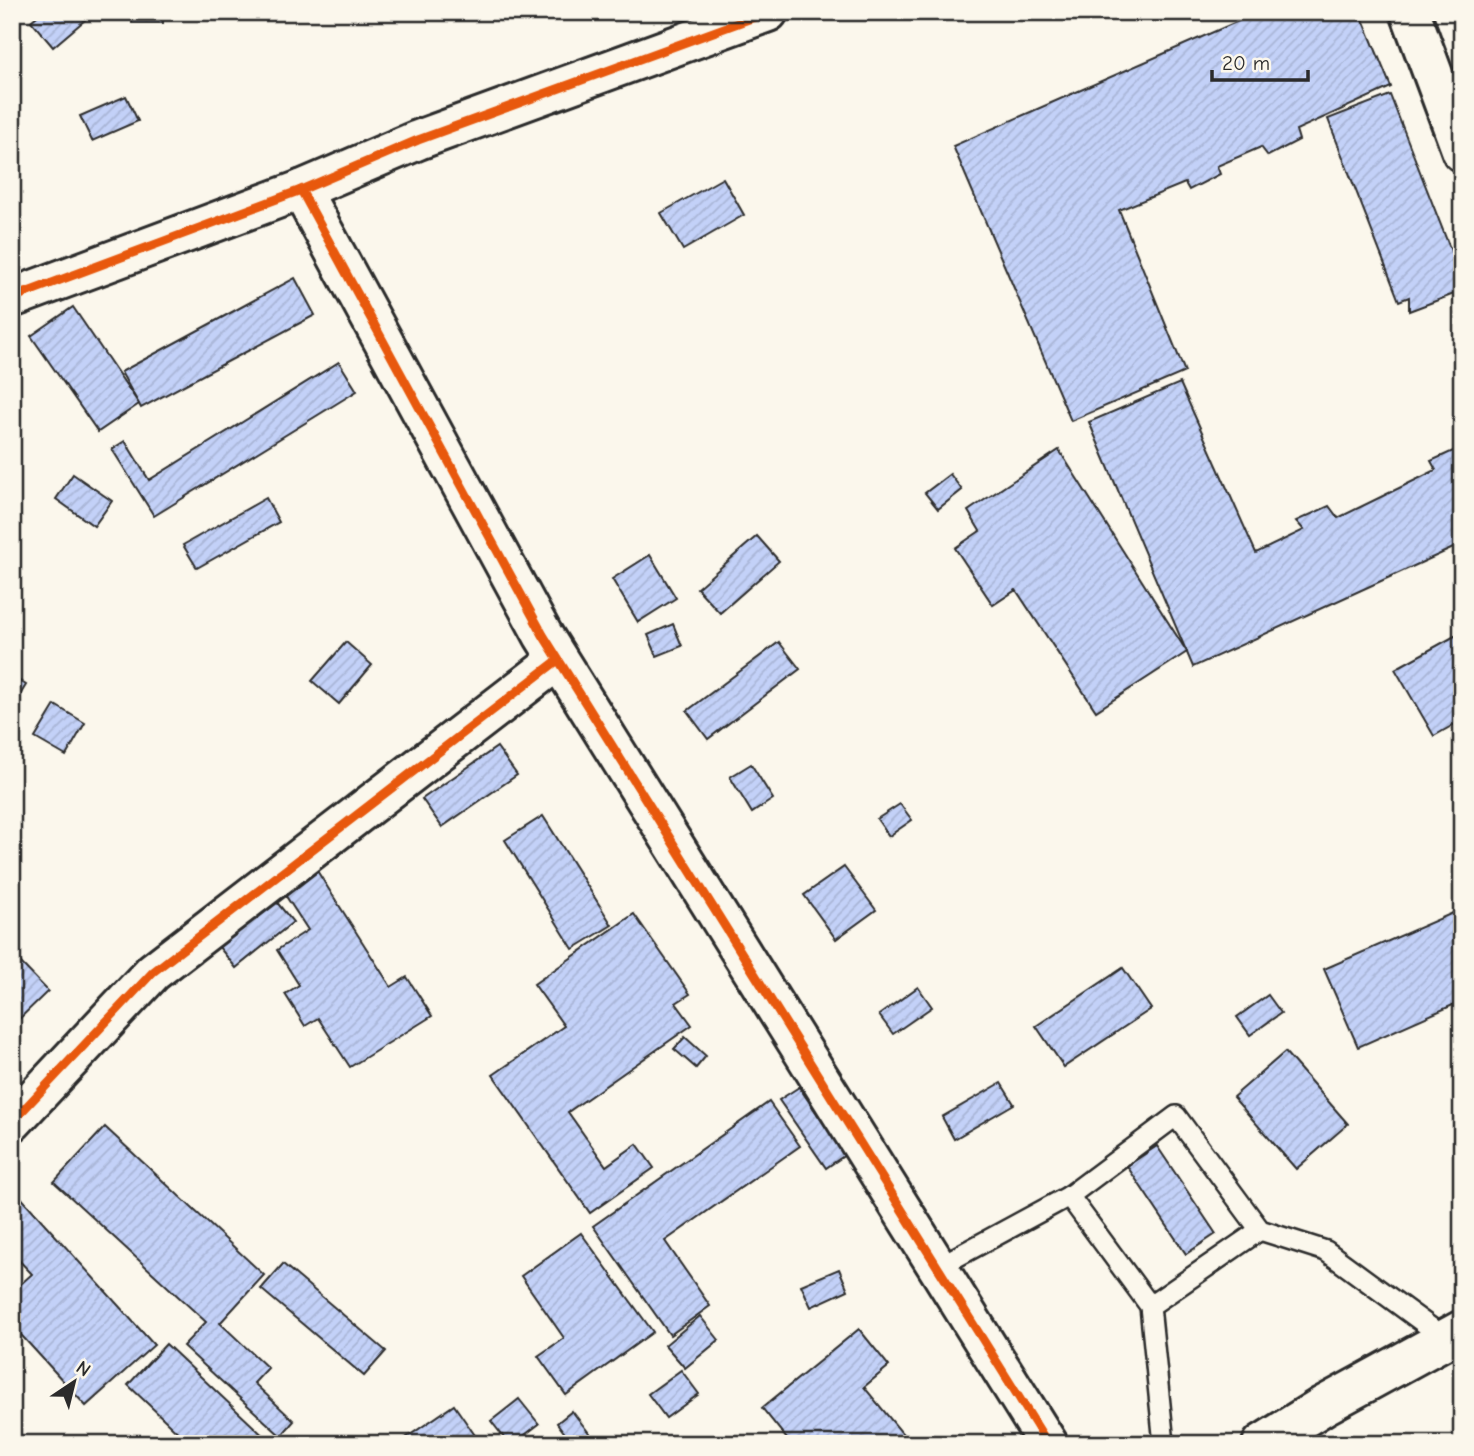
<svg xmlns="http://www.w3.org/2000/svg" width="1474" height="1456" viewBox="0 0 1474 1456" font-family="'Comic Neue',sans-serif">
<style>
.building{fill:url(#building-hatch);stroke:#2b2b2b;stroke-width:2}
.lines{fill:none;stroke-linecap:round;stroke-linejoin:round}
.lane-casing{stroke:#2b2b2b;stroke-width:24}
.street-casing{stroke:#2b2b2b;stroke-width:44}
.secondary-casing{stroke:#2b2b2b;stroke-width:44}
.lane{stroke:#fbf7ec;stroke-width:19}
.street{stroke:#fbf7ec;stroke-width:38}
.secondary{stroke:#fbf7ec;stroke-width:38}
.cycleway-casing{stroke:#fbf7ec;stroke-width:13}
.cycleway{stroke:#e8590c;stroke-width:9}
</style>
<defs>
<pattern id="building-hatch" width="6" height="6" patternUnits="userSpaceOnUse" patternTransform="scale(1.75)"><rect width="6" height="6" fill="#c3d1f8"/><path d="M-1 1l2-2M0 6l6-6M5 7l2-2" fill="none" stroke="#a8b4d5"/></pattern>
</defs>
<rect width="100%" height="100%" fill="#fbf7ec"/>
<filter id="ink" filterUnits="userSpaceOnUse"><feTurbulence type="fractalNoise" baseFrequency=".0143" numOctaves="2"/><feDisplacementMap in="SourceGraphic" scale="14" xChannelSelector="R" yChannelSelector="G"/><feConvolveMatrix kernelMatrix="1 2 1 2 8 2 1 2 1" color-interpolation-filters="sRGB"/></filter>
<g filter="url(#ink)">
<!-- building -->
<g class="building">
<polygon points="42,12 90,12 92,14 53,47 31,21"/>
<rect x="132" y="12" width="31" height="11"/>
<polygon points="1259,12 1360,12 1391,87 1296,130 1299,140 1268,156 1261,147 1217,166 1220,174 1189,190 1185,183 1119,210 1185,372 1071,421 953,146"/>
<polygon points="1390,95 1462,279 1462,291 1409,311 1409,297 1399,301 1328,119"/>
<polygon points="126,96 138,121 92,141 80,116"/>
<polygon points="723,178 744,215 683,250 661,213"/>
<polygon points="295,278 315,315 141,408 121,372"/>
<polygon points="1462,299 1462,328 1457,312 1459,308 1455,301"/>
<polygon points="73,307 139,404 98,432 31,336"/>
<polygon points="339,362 357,391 154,516 112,449 125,441 149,480"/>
<polygon points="1180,383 1256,553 1304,530 1296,521 1329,506 1338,518 1436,470 1431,461 1462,447 1462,544 1193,667 1089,422"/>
<polygon points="1059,450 1187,652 1096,711 1016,590 993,605 955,548 980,531 968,511"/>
<polygon points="73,474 112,501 94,526 56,499"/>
<polygon points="950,474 962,490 938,509 925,493"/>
<polygon points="266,498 279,522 197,568 183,545"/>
<polygon points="757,536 779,561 720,613 697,588"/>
<polygon points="650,555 676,598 638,622 612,579"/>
<polygon points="673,624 682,646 657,656 648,635"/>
<polygon points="1462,632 1462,720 1434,736 1395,669"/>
<polygon points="346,642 372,665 339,704 312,681"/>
<polygon points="779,642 800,669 708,739 687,711"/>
<polygon points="12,676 26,685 15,703 12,701"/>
<polygon points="55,705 85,723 66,756 35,738"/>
<polygon points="497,747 517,775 442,827 422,799"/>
<polygon points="751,764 773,799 752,813 730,777"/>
<polygon points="900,804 912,820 889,836 877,819"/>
<polygon points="543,816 612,925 573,949 505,840"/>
<polygon points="314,866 391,987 407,977 432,1016 350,1067 318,1018 305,1026 285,994 299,985 277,950 308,930 280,887"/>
<polygon points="844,867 876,910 836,939 804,895"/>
<polygon points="271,895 293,922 236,968 214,941"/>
<polygon points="1462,909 1462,966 1459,968 1462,975 1462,1001 1358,1047 1324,969"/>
<polygon points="634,914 690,994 676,1003 692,1025 568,1112 606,1166 637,1144 654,1168 590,1213 493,1075 564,1026 534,984"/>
<polygon points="20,962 48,991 12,1026 12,970"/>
<polygon points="1123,968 1151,1009 1064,1067 1036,1026"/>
<polygon points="918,987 932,1007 893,1034 879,1015"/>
<polygon points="1268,995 1281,1013 1250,1035 1237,1017"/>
<polygon points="685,1037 706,1056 696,1068 674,1049"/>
<polygon points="1285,1052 1348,1124 1296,1169 1233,1097"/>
<polygon points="1001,1083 1014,1104 954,1139 942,1117"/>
<polygon points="799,1087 845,1155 826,1168 779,1100"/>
<polygon points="769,1102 800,1146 665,1241 710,1306 670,1335 593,1226"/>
<polygon points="105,1127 264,1275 220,1323 268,1368 254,1383 294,1421 281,1436 183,1346 206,1322 54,1182"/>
<polygon points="1157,1146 1216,1234 1186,1254 1127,1166"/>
<polygon points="17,1193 154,1345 86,1406 12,1325 12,1292 32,1274 12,1253 12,1197"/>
<polygon points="581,1233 653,1332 566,1395 538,1356 564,1338 521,1276"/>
<polygon points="283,1264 386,1351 364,1376 261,1289"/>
<polygon points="839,1269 848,1290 811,1307 801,1285"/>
<polygon points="700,1316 719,1340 685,1368 665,1345"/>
<polygon points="859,1329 889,1366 864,1387 911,1444 791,1444 762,1408"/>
<polygon points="166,1344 272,1444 190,1444 128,1385"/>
<polygon points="681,1370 699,1394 666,1418 648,1394"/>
<polygon points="519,1399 539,1424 513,1444 509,1444 491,1421"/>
<polygon points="454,1405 481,1444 397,1444"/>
<polygon points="572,1411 596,1442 593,1444 573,1444 557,1423"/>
</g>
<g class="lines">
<!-- lane casing -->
<g class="lane-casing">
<g id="lane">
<polyline points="1069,1196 1150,1306 1164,1444"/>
<polyline points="938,1267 1069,1196 1176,1116 1260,1230 1326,1251 1446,1339"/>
<polyline points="1150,1306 1260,1230"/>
</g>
</g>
<!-- street casing -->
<g class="street-casing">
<g id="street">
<polyline points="301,190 543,635 1048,1444"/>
<polyline points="12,298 301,190 418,140 768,12"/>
<polyline points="12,1122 153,972 558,660"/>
</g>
</g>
<!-- secondary casing -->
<g class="secondary-casing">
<g id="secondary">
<polyline points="1410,12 1462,152"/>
<polyline points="1262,1444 1323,1406 1462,1330"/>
</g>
</g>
<!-- lane -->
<use href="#lane" class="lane"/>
<!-- street -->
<use href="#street" class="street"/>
<!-- secondary -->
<use href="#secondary" class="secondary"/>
<!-- cycleway casing -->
<g class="cycleway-casing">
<g id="cycleway">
<polyline points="301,190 543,635 1048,1444"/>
<polyline points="12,298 301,190 418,140 768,12"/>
<polyline points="12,1122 153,972 558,660"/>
</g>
</g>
<!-- cycleway -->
<use href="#cycleway" class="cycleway"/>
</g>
</g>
<!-- margin -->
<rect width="1474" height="1456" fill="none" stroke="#fbf7ec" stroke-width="42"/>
<rect x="21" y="21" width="1432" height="1414" fill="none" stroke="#2b2b2b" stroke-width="2.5" filter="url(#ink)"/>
<!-- north arrow -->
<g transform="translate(74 1382) rotate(35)" stroke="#fbf7ec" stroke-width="5" paint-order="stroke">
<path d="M0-5L12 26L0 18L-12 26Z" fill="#2b2b2b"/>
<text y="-10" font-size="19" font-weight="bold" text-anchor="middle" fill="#2b2b2b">N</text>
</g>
<!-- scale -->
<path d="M1212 70v10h96v-10" fill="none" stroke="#2b2b2b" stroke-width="3.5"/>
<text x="1222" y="70" font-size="21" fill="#2b2b2b" stroke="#fbf7ec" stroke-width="5" paint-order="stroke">20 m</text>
</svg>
